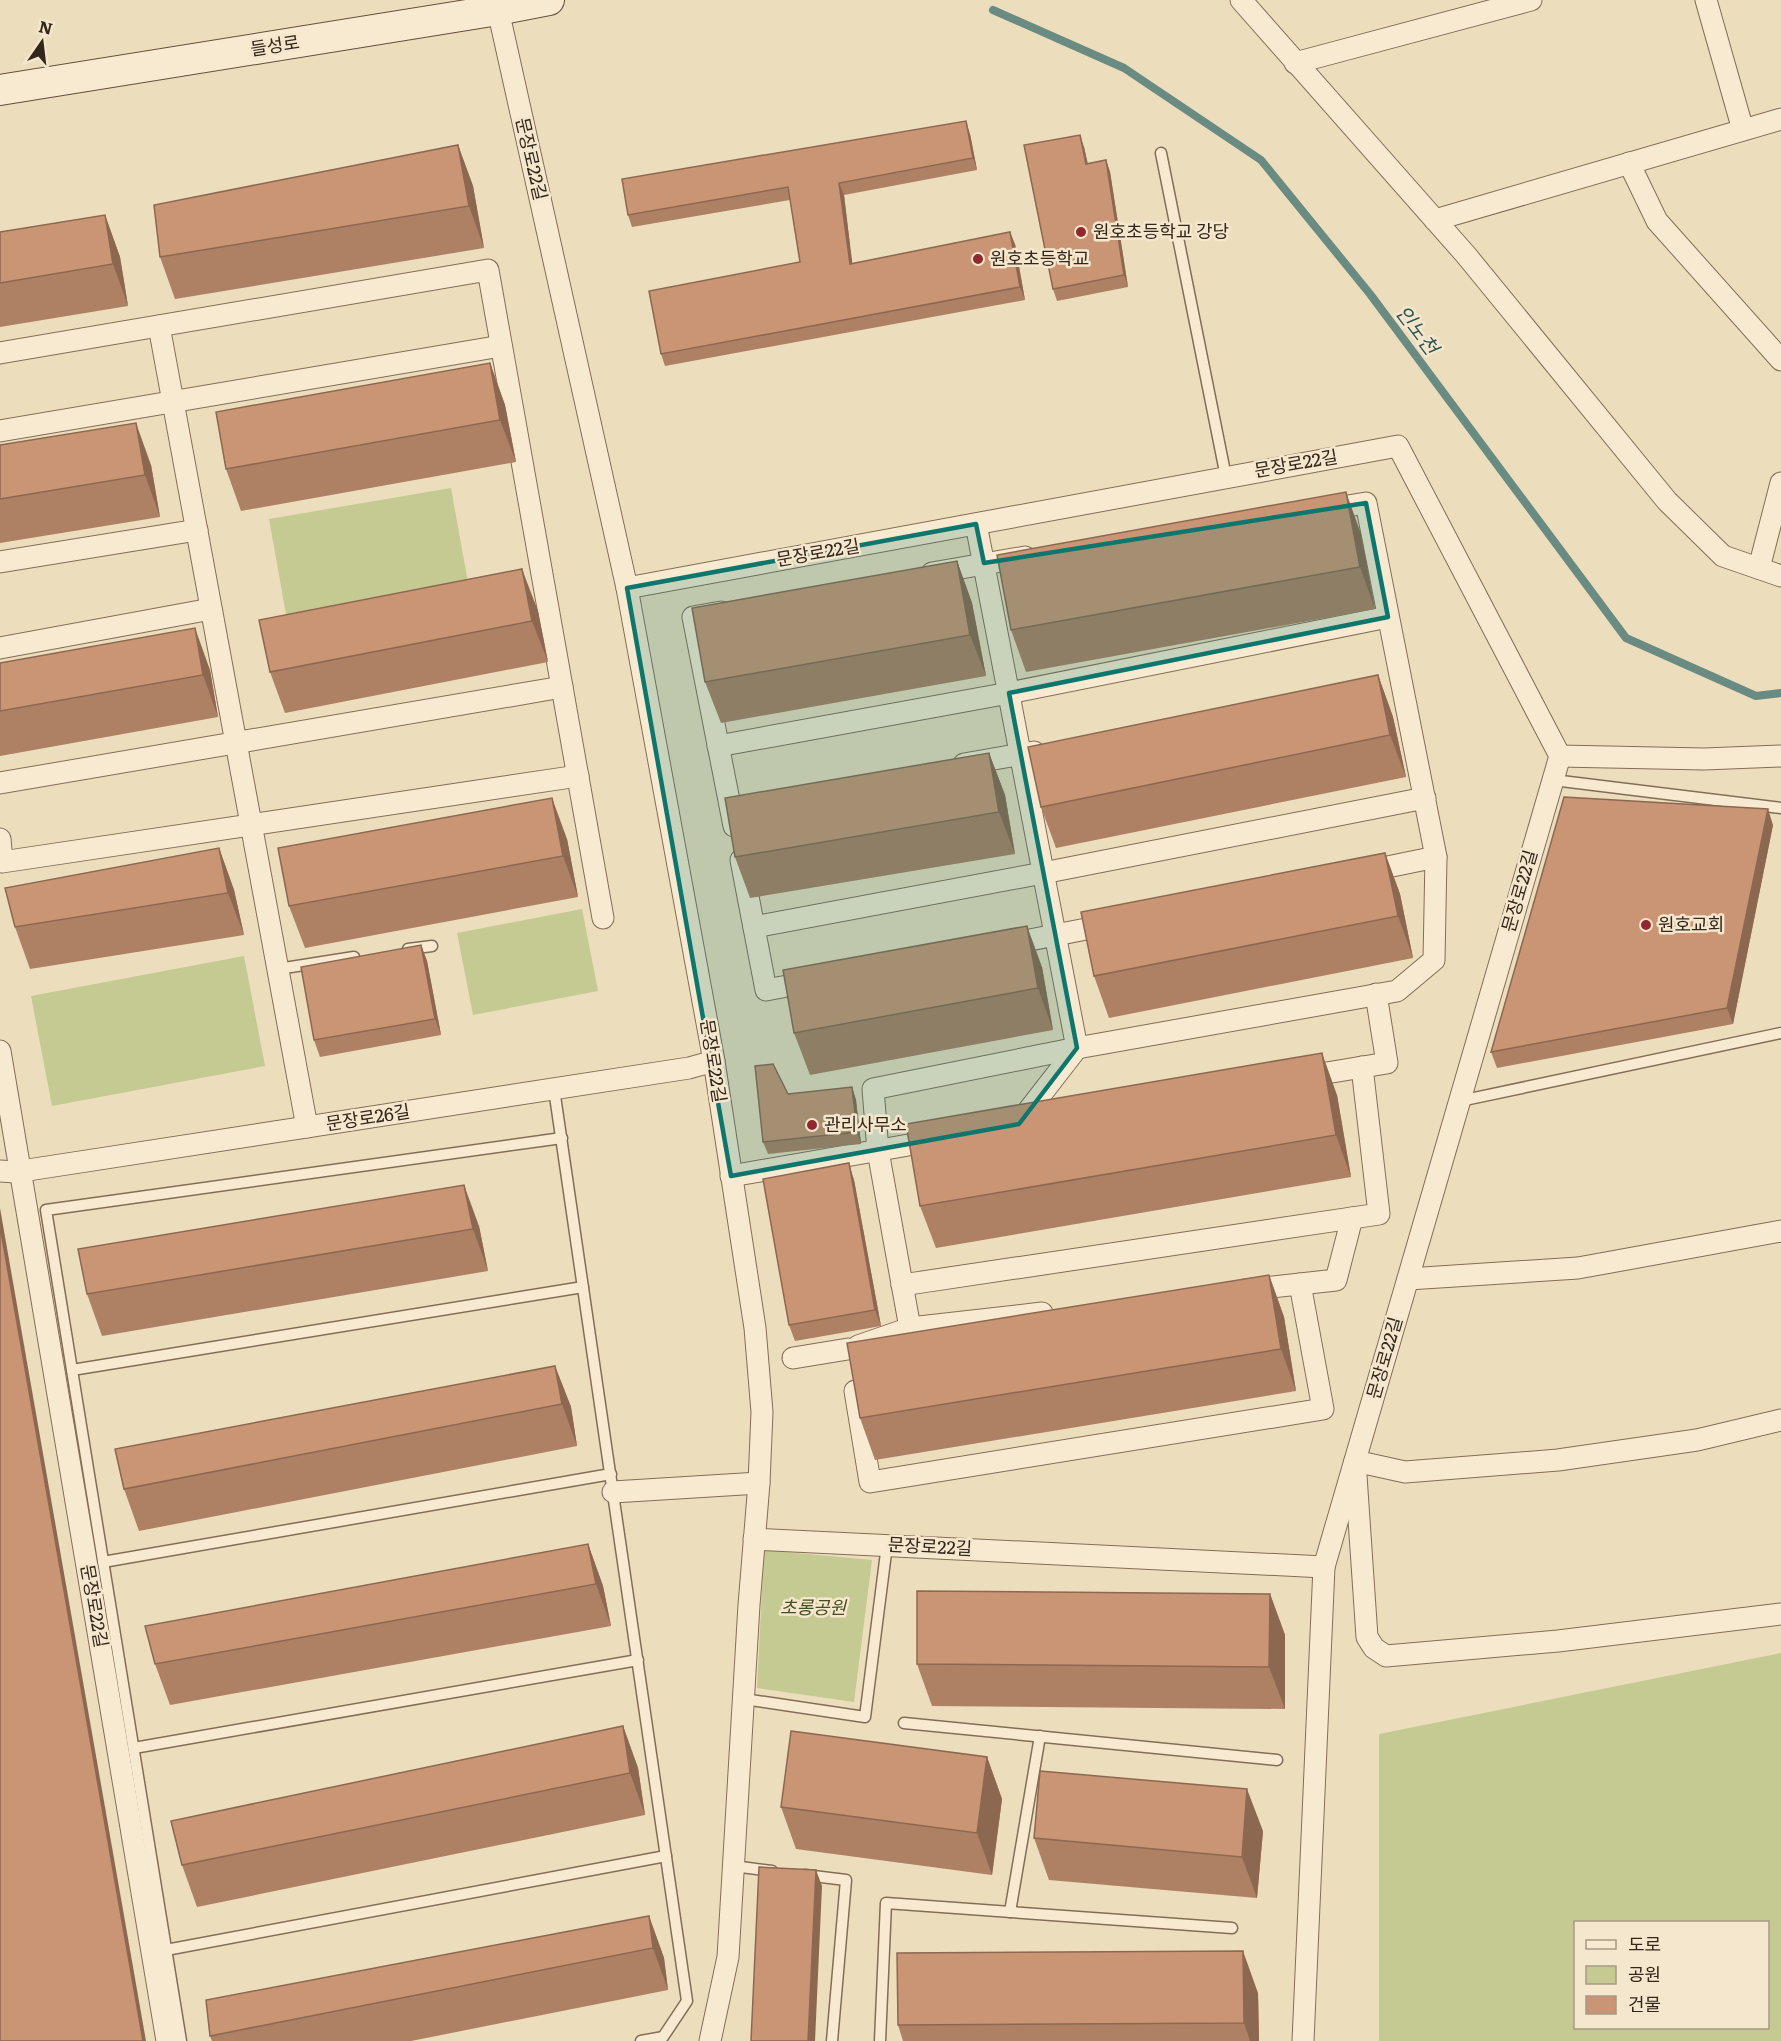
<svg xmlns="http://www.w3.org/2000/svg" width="1781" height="2041" viewBox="0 0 1781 2041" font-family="Literata,'Noto Sans KR',serif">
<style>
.green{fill:#c5ca92;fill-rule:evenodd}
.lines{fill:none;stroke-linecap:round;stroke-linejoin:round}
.stream{stroke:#698b81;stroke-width:8}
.lane-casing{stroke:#846d57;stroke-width:13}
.street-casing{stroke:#846d57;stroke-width:23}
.secondary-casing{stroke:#654e3a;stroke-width:32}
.lane{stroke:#f8ead0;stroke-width:10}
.street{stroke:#f8ead0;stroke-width:21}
.secondary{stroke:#f8ead0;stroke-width:30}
.wall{fill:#ae8064}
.shaded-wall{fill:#8d6851}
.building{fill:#ca9574;stroke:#8d6851;stroke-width:1.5}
.marked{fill:#0f766e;fill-opacity:0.2;stroke:#0f766e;stroke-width:4.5;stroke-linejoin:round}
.poi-dot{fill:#91282d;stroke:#f4e7cd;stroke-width:2}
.labels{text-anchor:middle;stroke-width:5;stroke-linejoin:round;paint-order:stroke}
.street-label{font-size:18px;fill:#33261b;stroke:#f4e7cd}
.poi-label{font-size:18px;fill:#33261b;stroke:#f4e7cd;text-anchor:start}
.park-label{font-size:18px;font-style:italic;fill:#464f22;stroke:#f4e7cd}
.water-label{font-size:20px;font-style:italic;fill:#2b534f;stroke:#f4e7cd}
</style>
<rect width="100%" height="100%" fill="#ecddbd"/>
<!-- green -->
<g class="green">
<polygon points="451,488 469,588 287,620 269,519"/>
<polygon points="582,909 598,991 473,1015 457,933"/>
<polygon points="244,956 265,1066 52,1106 31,996"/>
<polygon points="764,1550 872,1560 854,1702 757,1688"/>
<path d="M1781,1653V2041H1379V1734ZM1576,1922H1768V2028H1576Z"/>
</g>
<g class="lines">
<!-- stream -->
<polyline class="stream" points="993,10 1124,68 1261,160 1370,294 1626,638 1756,696 1781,693"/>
<!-- lane casing -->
<g class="lane-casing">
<g id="lane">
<polyline points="1161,153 1226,477"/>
<polyline points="1553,780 1781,808"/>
<polyline points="408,949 432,946"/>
<polyline points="278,969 354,957"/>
<polyline points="554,1089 687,2001 663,2037 641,2041"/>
<polyline points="1460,1101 1781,1033"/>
<polyline points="72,1370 583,1287"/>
<polyline points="103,1562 611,1474"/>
<polyline points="744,1699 865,1717 887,1545"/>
<polyline points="904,1723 1277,1760"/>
<polyline points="134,1748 638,1660"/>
<polyline points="733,1866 772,1871"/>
<polyline points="805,1875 846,1880 832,2041"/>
<polyline points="1010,1912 1040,1736"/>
<polyline points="166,1950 666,1856"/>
<polyline points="181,2041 46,1210 562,1138"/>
<polyline points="880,2041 886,1903 1232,1928"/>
</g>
</g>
<!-- street casing -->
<g class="street-casing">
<g id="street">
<polyline points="1241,0 1466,255 1667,501 1723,556 1781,576"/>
<polyline points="1706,0 1743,130"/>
<polyline points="498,10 627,588 714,1061 755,1328 762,1412 759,1483 749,1605 728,1957 710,2041"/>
<polyline points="1295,63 1531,0"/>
<polyline points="1629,163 1657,221 1781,360"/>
<polyline points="1435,220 1781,119"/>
<polyline points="159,326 307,1127"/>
<polyline points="0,353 488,270 603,918"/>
<polyline points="0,431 501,346"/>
<polyline points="1323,510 1366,503 1436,857"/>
<polyline points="976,524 1077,1048 1018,1124"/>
<polyline points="0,562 197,530"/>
<polyline points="1759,568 1781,483"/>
<polyline points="932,573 1025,557"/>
<polyline points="627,588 1398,446 1560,756 1324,1567 754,1539"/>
<polyline points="721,612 693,617 734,826"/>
<polyline points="0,648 211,609"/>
<polyline points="718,746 1009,693 1388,617"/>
<polyline points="1560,756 1704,759 1781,756"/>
<polyline points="964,764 1034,752"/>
<polyline points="0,783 562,687"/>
<polyline points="0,839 2,862 578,776"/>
<polyline points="741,860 766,990 814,981"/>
<polyline points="754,927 1043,873 1425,798"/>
<polyline points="1004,945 1112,924"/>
<polyline points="0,1051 167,2041"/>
<polyline points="1302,1077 1387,1063 1376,994"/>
<polyline points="0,1171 15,1172 689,1068 714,1061"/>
<polyline points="731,1176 937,1140"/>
<polyline points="1408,1279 1578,1268 1781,1231"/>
<polyline points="902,1285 1379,1214 1362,1067"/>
<polyline points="1245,1290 1336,1280 1352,1218"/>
<polyline points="910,1328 878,1151 873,1089 1077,1048 1397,991 1434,960 1436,857 1363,872"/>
<polyline points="858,1346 910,1328 1042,1313"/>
<polyline points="793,1358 848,1349"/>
<polyline points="855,1391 870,1482 1323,1409 1300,1284"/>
<polyline points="1781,1420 1697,1440 1558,1460 1405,1472 1355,1461 1367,1637 1374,1648 1386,1656 1558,1641 1781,1614"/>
<polyline points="613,1492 759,1483"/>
<polyline points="1303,2041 1324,1567"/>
</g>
</g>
<!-- secondary casing -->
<g class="secondary-casing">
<polyline id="secondary" points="0,90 498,10 549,0"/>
</g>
<!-- lane -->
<use href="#lane" class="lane"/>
<!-- street -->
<use href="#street" class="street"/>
<!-- secondary -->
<use href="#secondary" class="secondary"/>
</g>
<!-- wall -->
<g class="wall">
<polygon points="970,134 977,170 844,195 852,264 1015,244 1025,300 665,366 661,354 800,262 790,200 632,227 628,215"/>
<polygon points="458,145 473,186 484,248 175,299 160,257"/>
<polygon points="1084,147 1088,164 1106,160 1110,172 1128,287 1057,301 1053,289"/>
<polygon points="105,215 120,257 128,306 0,327 0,232"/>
<polygon points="490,363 505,405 516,462 241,511 226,469"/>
<polygon points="0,445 151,465 160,517 0,543"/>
<polygon points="1361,534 1375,609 1026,672 1011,630"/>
<polygon points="957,561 972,603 986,676 721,723 705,682"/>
<polygon points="538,611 548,662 285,713 270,672"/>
<polygon points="0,663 210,670 218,717 0,756"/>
<polygon points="1378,675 1393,717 1406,777 1056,848 1041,807"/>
<polygon points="989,753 1005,795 1015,854 750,898 735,857"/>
<polygon points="1773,825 1733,1024 1497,1068 1491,1052"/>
<polygon points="567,839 578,897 305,948 289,906"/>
<polygon points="219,848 234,890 244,935 30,969 15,927"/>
<polygon points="1385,853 1400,894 1413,958 1109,1018 1094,976"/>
<polygon points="421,945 427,961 441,1035 320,1057 314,1040"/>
<polygon points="1042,967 1053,1030 810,1075 794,1033"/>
<polygon points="852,1087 856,1100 861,1144 768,1154 763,1142 788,1094"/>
<polygon points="1337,1095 1351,1177 936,1248 920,1206"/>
<polygon points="854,1180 881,1326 795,1341 789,1325"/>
<polygon points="479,1226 488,1271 102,1336 87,1294"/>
<polygon points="1269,1275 1284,1317 1296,1391 875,1460 860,1418"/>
<polygon points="555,1366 571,1407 577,1446 139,1531 124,1489"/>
<polygon points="588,1544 603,1586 611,1626 170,1705 155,1664"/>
<polygon points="1270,1594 1285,1635 1285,1709 932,1706 917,1664"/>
<polygon points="623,1726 638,1768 645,1815 197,1907 182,1865"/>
<polygon points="987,1757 1002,1799 992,1875 796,1849 781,1807"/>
<polygon points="1263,1831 1257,1898 1049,1880 1034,1838"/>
<polygon points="649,1916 664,1958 668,1990 411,2041 212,2041 210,2036"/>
<polygon points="1258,1993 1259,2041 903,2041 898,2025"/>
</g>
<!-- shaded-wall -->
<g class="shaded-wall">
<polygon points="966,121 970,134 977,170 973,158"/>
<polygon points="1080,135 1084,147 1090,176 1086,164"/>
<polygon points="458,145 473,186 484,248 469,206"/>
<polygon points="1106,160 1110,172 1128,287 1124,275"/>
<polygon points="839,183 844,195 854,277 850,264"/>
<polygon points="105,215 120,257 128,306 113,264"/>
<polygon points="1010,232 1015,244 1025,300 1020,287"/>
<polygon points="490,363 505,405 516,462 500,420"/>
<polygon points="136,423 151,465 160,517 145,475"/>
<polygon points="1346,492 1361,534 1375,609 1360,567"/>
<polygon points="957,561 972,603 986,676 970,635"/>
<polygon points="522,569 538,611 548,662 532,621"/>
<polygon points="195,628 210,670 218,717 203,675"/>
<polygon points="1378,675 1393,717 1406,777 1390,735"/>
<polygon points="989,753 1005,795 1015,854 999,812"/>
<polygon points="552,798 567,839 578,897 563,856"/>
<polygon points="1768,809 1773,825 1733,1024 1727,1008"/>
<polygon points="219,848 234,890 244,935 228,893"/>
<polygon points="1385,853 1400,894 1413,958 1398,916"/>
<polygon points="1027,926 1042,967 1053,1030 1038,988"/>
<polygon points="421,945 427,961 441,1035 435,1019"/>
<polygon points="1322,1053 1337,1095 1351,1177 1336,1135"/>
<polygon points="852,1087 856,1100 861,1144 857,1132"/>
<polygon points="849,1163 854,1180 881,1326 875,1310"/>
<polygon points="464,1185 479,1226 488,1271 473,1229"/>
<polygon points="0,1208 146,2041 143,2041 0,1226"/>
<polygon points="1269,1275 1284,1317 1296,1391 1281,1349"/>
<polygon points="555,1366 571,1407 577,1446 562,1404"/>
<polygon points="588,1544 603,1586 611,1626 596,1584"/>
<polygon points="1270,1594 1285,1635 1285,1709 1269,1667"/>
<polygon points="623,1726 638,1768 645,1815 630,1773"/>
<polygon points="987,1757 1002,1799 992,1875 977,1833"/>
<polygon points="1247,1789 1263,1831 1257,1898 1242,1857"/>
<polygon points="816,1870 822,1886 815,2041 808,2041"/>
<polygon points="649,1916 664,1958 668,1990 653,1948"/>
<polygon points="1243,1951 1258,1993 1259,2041 1250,2041 1244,2023"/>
</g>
<!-- building -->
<g class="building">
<polygon points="966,121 973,158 839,183 850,264 1010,232 1020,287 661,354 649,291 800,262 788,187 628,215 622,179"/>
<polygon points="1080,135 1086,164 1106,160 1124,275 1053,289 1024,145"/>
<polygon points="458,145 469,206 160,257 154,205"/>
<polygon points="105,215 113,264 0,283 0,232"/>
<polygon points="490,363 500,420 226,469 216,412"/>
<polygon points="136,423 145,475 0,499 0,445"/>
<polygon points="1346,492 1360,567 1011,630 997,555"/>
<polygon points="957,561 970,635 705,682 692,608"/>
<polygon points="522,569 532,621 270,672 259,620"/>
<polygon points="195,628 203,675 0,711 0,663"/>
<polygon points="1378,675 1390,735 1041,807 1028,747"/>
<polygon points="989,753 999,812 735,857 725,798"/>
<polygon points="1564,797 1768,809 1727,1008 1491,1052"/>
<polygon points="552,798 563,856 289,906 278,848"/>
<polygon points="219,848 228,893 15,927 5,888"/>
<polygon points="1385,853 1398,916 1094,976 1081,912"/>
<polygon points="1027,926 1038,988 794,1033 783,970"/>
<polygon points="421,945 435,1019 314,1040 301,967"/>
<polygon points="1322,1053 1336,1135 920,1206 906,1124"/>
<polygon points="773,1064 788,1094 852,1087 857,1132 763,1142 755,1066"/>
<polygon points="849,1163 875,1310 789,1325 763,1179"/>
<polygon points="464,1185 473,1229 87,1294 78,1249"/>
<polygon points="0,1226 143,2041 0,2041"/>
<polygon points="1269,1275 1281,1349 860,1418 847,1343"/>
<polygon points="555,1366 562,1404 124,1489 115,1449"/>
<polygon points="588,1544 596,1584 155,1664 145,1626"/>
<polygon points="917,1591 1270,1594 1269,1667 917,1664"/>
<polygon points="623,1726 630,1773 182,1865 171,1821"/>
<polygon points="791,1731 987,1757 977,1833 781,1807"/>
<polygon points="1040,1771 1247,1789 1242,1857 1034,1838"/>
<polygon points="759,1867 816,1870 808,2041 751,2041"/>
<polygon points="649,1916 653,1948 210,2036 206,2000"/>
<polygon points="1243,1951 1244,2023 898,2025 897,1953"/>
</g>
<!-- marked area -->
<path class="marked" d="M1366,503L1388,617L1009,693L1077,1048L1019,1124L731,1176L627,588L976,524L984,563Z"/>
<!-- markers -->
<g class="poi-dot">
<circle cx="1081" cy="232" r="6"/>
<circle cx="978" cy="259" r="6"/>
<circle cx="1646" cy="925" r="6"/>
<circle cx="812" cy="1125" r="6"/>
</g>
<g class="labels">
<!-- street labels -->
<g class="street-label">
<text transform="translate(275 46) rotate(-9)" y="6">들성로</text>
<text transform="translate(531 159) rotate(77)" y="6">문장로22길</text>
<text transform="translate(1296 464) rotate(-10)" y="6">문장로22길</text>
<text transform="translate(818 553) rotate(-10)" y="6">문장로22길</text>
<text transform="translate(1520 891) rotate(-74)" y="6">문장로22길</text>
<text transform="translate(713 1061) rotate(81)" y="6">문장로22길</text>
<text transform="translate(368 1118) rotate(-9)" y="6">문장로26길</text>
<text transform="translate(1385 1358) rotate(-74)" y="6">문장로22길</text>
<text transform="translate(930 1547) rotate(3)" y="6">문장로22길</text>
<text transform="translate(94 1606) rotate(80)" y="6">문장로22길</text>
</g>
<!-- poi labels -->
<g class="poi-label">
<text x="1093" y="238">원호초등학교 강당</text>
<text x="990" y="265">원호초등학교</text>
<text x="1658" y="931">원호교회</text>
<text x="824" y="1131">관리사무소</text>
</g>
<!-- park labels -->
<g class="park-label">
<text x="813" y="1614">초롱공원</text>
</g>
<!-- water labels -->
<g class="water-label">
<text transform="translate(1417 330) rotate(53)" y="7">인노천</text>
</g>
</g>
<!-- legend -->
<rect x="1574" y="1921" width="195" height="108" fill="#f4e7cd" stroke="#a79a86" stroke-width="1.5"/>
<rect x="1586" y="1940" width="30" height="9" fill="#f8ead0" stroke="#a79a86" stroke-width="1.5"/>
<text x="1628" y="1951" font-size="18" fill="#33261b">도로</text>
<rect x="1586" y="1966" width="30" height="18" fill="#c5ca92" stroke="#a79a86" stroke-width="1.5"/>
<text x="1628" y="1981" font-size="18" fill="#33261b">공원</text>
<rect x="1586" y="1996" width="30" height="18" fill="#ca9574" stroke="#a79a86" stroke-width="1.5"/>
<text x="1628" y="2011" font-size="18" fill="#33261b">건물</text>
<!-- north arrow -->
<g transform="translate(42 42) rotate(14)" stroke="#f4e7cd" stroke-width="4.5" paint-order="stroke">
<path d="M0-4.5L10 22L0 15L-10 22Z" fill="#33261b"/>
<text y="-9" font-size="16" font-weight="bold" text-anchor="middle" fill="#33261b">N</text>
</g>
</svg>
